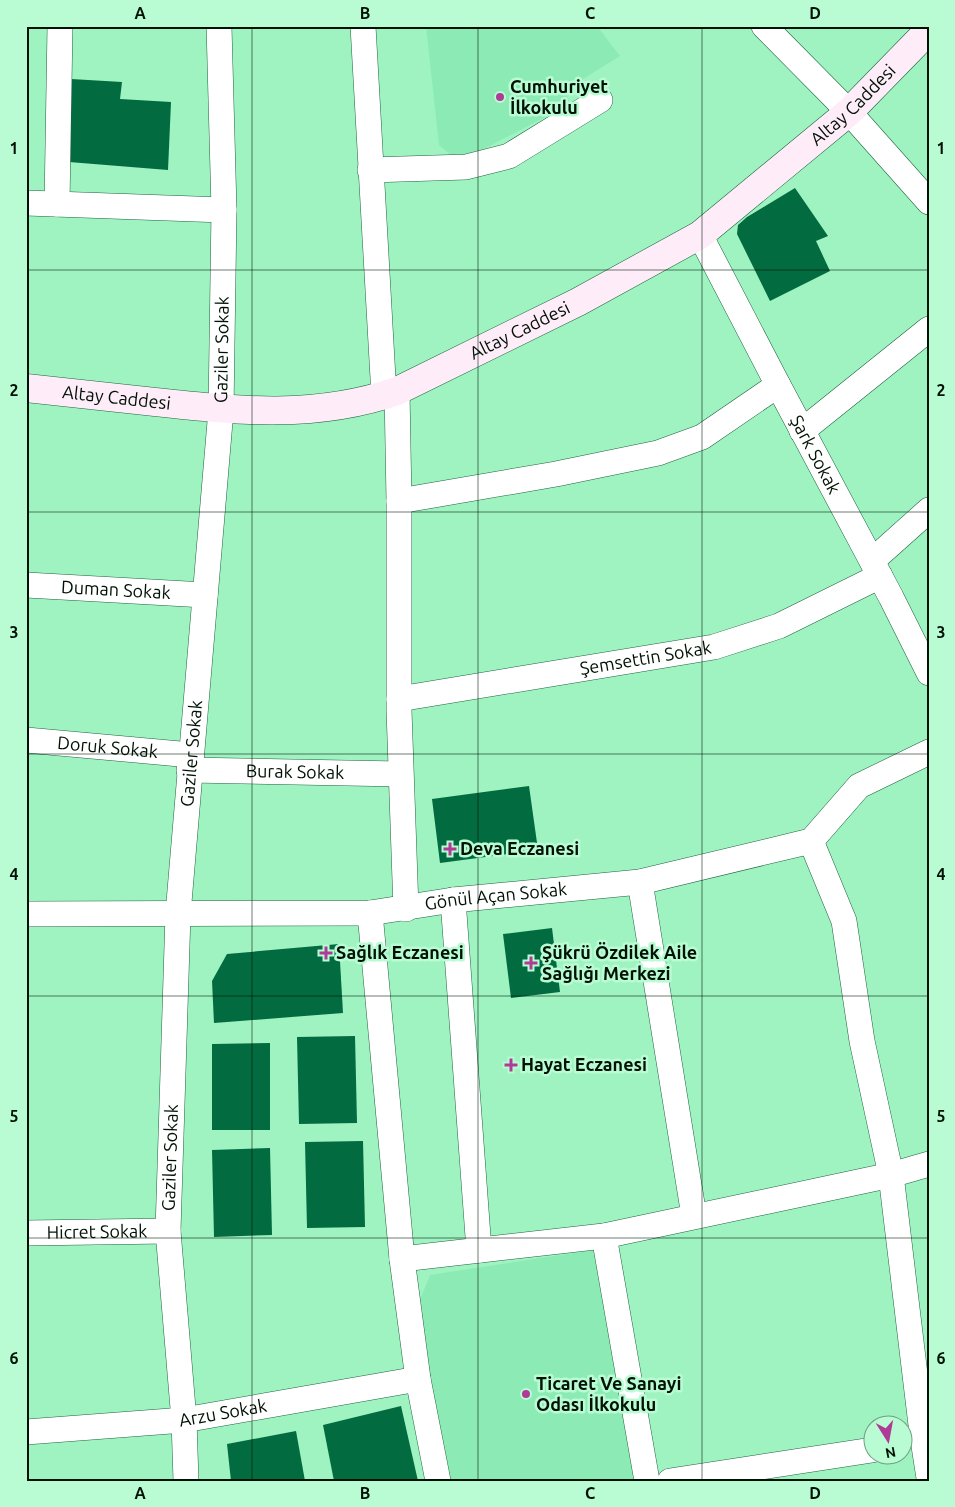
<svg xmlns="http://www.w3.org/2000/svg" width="955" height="1507" viewBox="0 0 955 1507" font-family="Ubuntu,sans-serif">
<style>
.built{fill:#8cebb4}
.building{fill:#026b40}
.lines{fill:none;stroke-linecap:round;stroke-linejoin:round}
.street-casing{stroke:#216341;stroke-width:26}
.secondary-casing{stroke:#216341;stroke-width:29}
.street{stroke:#fff;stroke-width:25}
.secondary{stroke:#feecf9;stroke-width:28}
.grid{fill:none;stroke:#001105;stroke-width:1;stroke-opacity:0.55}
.poi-dot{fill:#ae3c96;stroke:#b9fcd3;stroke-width:2}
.labels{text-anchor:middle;stroke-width:5;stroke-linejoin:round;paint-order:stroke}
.poi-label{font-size:18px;font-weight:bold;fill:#001105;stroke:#b9fcd3;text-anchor:start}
.street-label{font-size:18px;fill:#001105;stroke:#b9fcd3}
.neatline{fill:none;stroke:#001105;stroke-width:2}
.grid-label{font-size:16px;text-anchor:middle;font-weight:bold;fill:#001105}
</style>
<rect width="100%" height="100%" fill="#9ef3c0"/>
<!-- built -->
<g class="built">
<polygon points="426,26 597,26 620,56 565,90 570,104 459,162 439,145"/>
<polygon points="593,1250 635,1481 451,1481 417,1307 430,1275"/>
</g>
<!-- building -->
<g class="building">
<polygon points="71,79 122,82 120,99 171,102 168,170 69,162"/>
<polygon points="795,188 828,236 816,241 830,271 770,301 737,234 738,225 747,217"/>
<polygon points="529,786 538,850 440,863 432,799"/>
<polygon points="552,928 560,992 511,998 503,934"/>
<polygon points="339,944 343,1013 214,1023 212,981 227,954"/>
<polygon points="355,1036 357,1123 299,1124 297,1037"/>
<polygon points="270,1043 270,1130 212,1130 212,1044"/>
<polygon points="363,1141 365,1227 307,1228 305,1142"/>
<polygon points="270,1148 272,1235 214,1237 212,1150"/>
<polygon points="401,1406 418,1481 334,1481 323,1425"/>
<polygon points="296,1431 305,1481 231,1481 227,1444"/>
</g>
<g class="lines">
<!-- street casing -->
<g class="street-casing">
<g id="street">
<polyline points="363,26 384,396"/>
<polyline points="764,26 849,112 929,202"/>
<polyline points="370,170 466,167 509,156 600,100"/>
<polyline points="26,203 224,210"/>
<polyline points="57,204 60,26"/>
<path id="s1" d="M700,235L778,385L891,597L929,673"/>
<polyline points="397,391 399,501 399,710 406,909"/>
<polyline points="802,431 929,329"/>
<polyline points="399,501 556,474 658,453 702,437 778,385"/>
<polyline points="872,561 929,510"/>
<path id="s2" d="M26,585L205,595"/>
<path id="s3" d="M399,699L714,647L779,626L880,576"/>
<path id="s4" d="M26,740L191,755"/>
<path id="s5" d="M189,770L400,774"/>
<polyline points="811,841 844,921 862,1041 891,1175 922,1433 929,1478"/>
<polyline points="640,882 694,1216"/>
<polyline points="453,900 479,1250"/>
<polyline points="370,913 402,1259 418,1379 438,1481"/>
<path id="s6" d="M26,914L370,913L453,900L640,882L811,841L859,786L929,752"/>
<path id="s7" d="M26,1233L168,1231"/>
<polyline points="604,1236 647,1481"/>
<polyline points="402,1259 604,1236 891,1175 929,1164"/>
<path id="s8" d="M26,1432L184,1420L418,1379"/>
<path id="s9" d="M186,1481L184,1420L168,1231L178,914L221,410L224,210L219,26"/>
<polyline points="670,1481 872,1450"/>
</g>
</g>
<!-- secondary casing -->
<g class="secondary-casing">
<g id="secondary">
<path id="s10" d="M26,388C69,393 112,397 155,402C238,411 317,419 397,391L578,302L700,235L849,112L929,30"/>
</g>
</g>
<!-- street -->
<use href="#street" class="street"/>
<!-- secondary -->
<use href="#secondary" class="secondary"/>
</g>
<!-- grid -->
<path class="grid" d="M252,26V1481M478,26V1481M702,26V1481M26,270H929M26,512H929M26,754H929M26,996H929M26,1238H929"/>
<!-- markers -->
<g class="poi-dot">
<circle cx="500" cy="97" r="5"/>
<path d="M447.5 841.5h5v5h5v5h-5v5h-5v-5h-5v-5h5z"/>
<path d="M323.5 945.5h5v5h5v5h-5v5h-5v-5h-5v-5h5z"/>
<path d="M528.5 955.5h5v5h5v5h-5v5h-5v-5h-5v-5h5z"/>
<path d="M508.5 1057.5h5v5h5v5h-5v5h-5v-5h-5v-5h5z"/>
<circle cx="526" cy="1394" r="5"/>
</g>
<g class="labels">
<!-- poi labels -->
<g class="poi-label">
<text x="510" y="93">Cumhuriyet<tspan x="510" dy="21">İlkokulu</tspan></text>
<text x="460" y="855">Deva Eczanesi</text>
<text x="336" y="959">Sağlık Eczanesi</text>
<text x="542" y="959">Şükrü Özdilek Aile<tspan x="542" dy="21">Sağlığı Merkezi</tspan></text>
<text x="521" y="1071">Hayat Eczanesi</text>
<text x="536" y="1390">Ticaret Ve Sanayi<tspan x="536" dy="21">Odası İlkokulu</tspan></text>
</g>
<!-- street labels -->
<g class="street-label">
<text dy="6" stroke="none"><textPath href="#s10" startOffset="916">Altay Caddesi</textPath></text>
<text dy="6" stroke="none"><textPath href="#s10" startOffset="511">Altay Caddesi</textPath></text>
<text dy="6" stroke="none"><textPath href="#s9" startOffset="1134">Gaziler Sokak</textPath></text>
<text dy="6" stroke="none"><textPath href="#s10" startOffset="91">Altay Caddesi</textPath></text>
<text dy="6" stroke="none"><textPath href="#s1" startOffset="248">Şark Sokak</textPath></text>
<text dy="6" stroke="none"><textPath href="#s2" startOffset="90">Duman Sokak</textPath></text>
<text dy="6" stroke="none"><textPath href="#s3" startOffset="250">Şemsettin Sokak</textPath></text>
<text dy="6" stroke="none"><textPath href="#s4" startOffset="82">Doruk Sokak</textPath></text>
<text dy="6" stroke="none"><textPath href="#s9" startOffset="729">Gaziler Sokak</textPath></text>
<text dy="6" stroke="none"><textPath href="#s5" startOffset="106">Burak Sokak</textPath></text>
<text dy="6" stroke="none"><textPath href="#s6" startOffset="471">Gönül Açan Sokak</textPath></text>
<text dy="6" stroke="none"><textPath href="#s9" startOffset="324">Gaziler Sokak</textPath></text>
<text dy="6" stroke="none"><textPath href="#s7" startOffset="71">Hicret Sokak</textPath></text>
<text dy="6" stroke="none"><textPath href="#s8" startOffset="198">Arzu Sokak</textPath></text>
</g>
</g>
<!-- border -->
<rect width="955" height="1507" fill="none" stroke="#b9fcd3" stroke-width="55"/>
<!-- north arrow -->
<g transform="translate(888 1440) rotate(169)"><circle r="24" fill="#b9fcd3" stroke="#6f9e81"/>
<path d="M0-4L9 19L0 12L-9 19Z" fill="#ae3c96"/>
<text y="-8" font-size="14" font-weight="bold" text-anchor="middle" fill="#001105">N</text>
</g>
<rect x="28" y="28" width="900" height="1452" class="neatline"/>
<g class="grid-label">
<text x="140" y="19">A</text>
<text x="365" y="19">B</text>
<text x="590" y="19">C</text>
<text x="815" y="19">D</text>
<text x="14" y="154">1</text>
<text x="941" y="154">1</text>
<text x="14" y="396">2</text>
<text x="941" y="396">2</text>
<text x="14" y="638">3</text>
<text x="941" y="638">3</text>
<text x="14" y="880">4</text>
<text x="941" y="880">4</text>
<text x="14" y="1122">5</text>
<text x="941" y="1122">5</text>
<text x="14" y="1364">6</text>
<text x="941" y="1364">6</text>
<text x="140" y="1499">A</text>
<text x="365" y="1499">B</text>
<text x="590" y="1499">C</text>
<text x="815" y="1499">D</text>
</g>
</svg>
